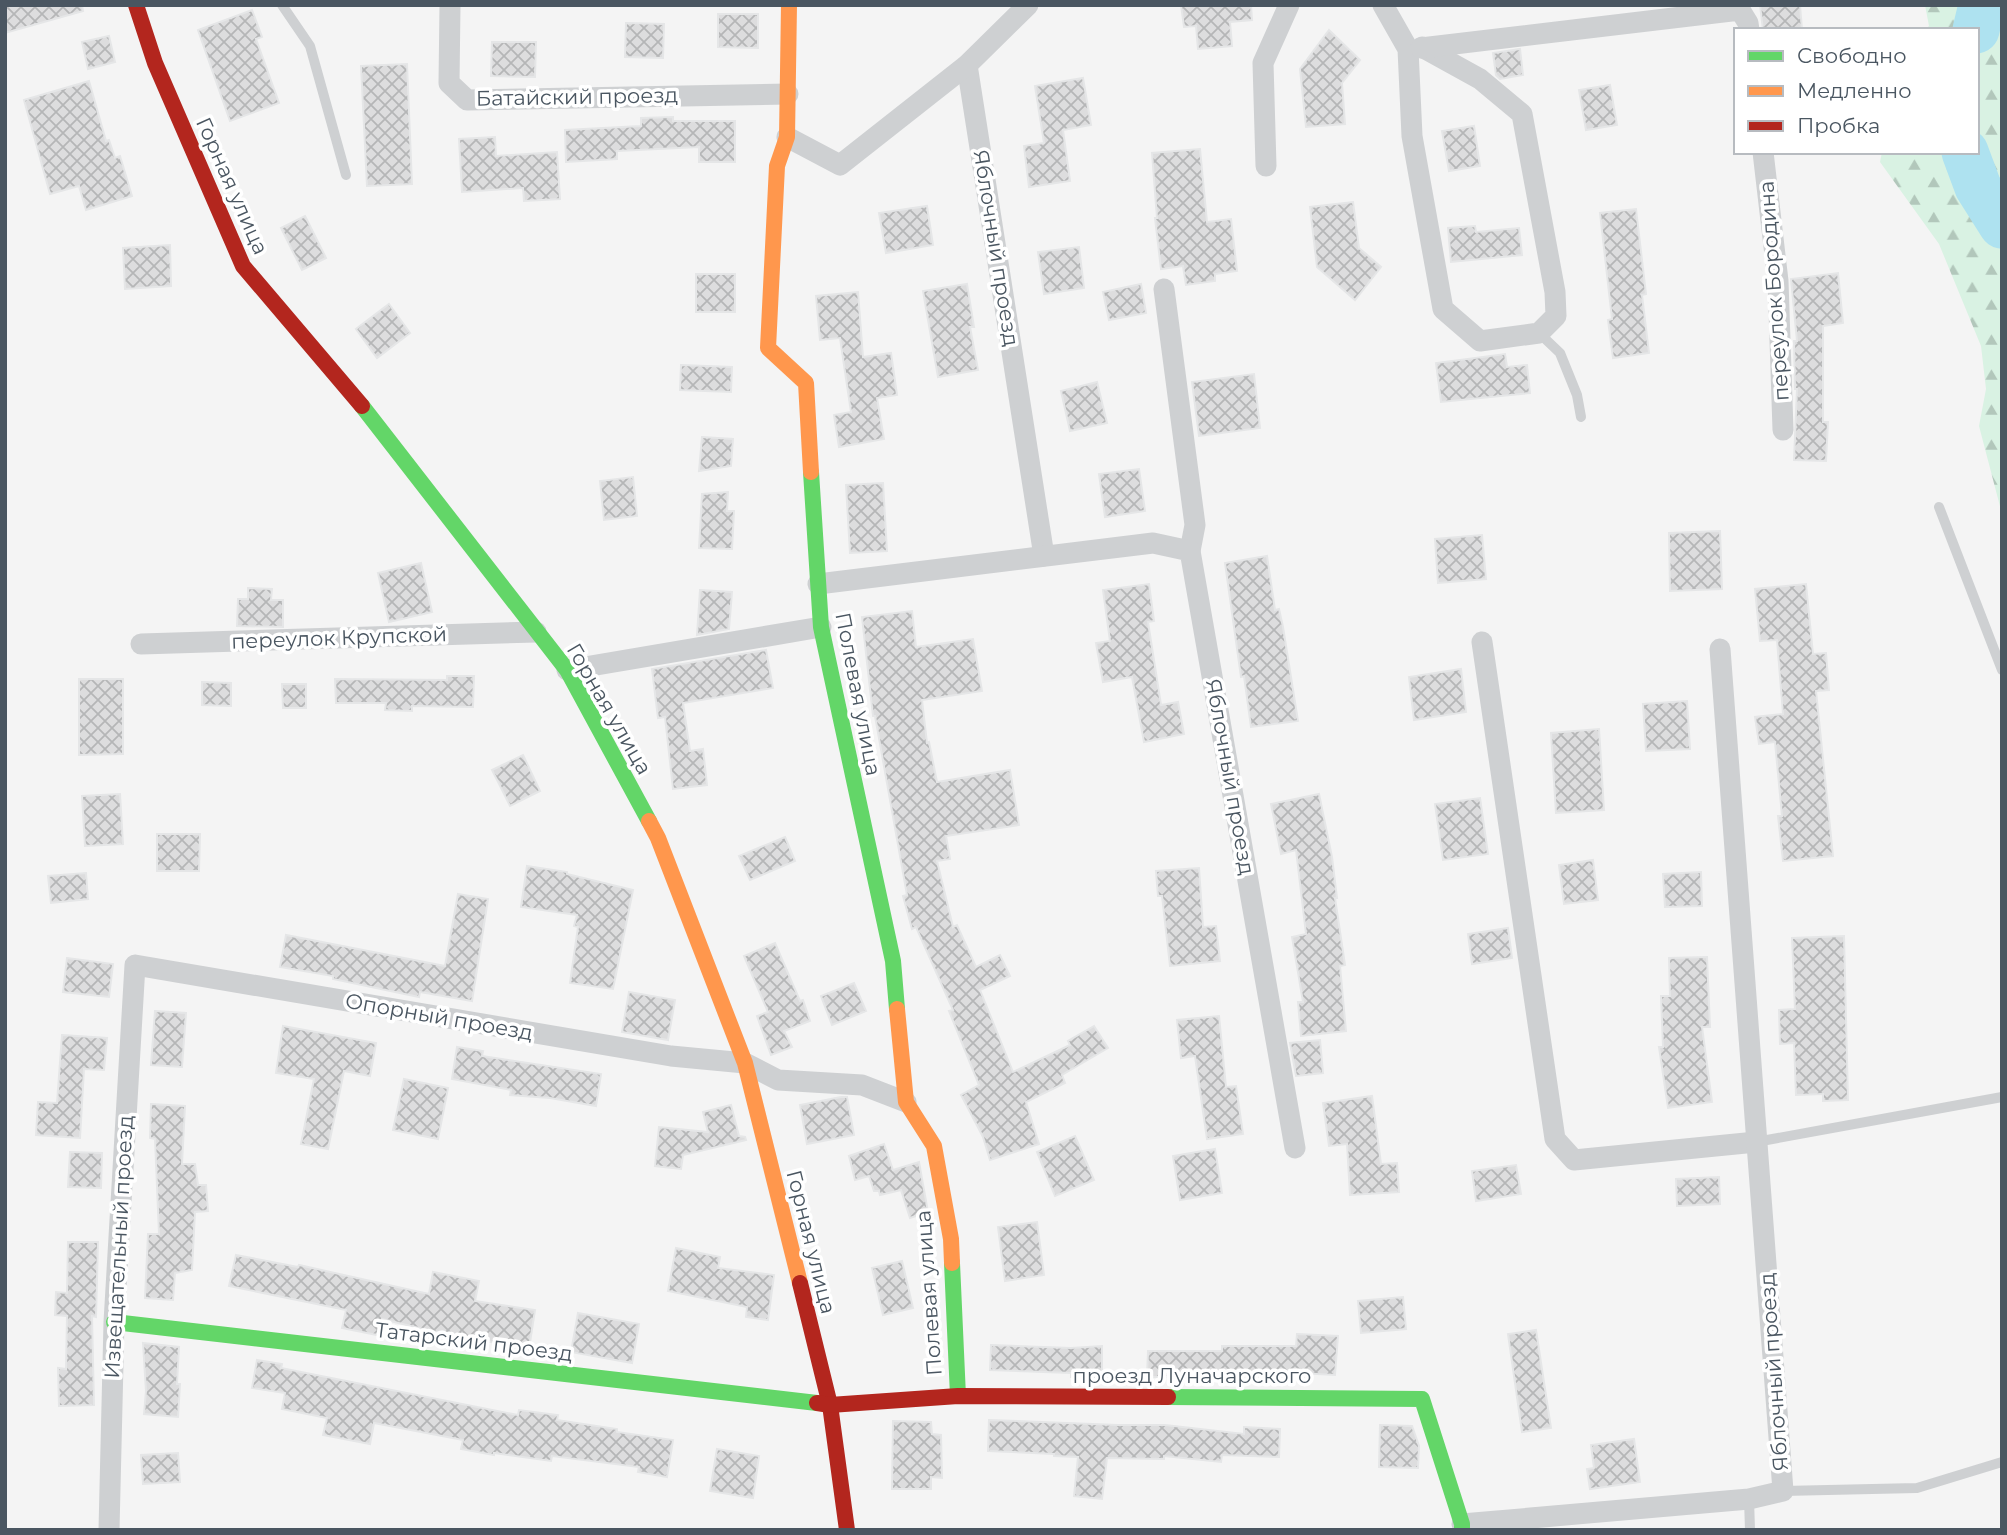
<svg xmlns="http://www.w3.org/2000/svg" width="2007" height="1535" viewBox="0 0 2007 1535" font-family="Montserrat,sans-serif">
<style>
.forest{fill:url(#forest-firs)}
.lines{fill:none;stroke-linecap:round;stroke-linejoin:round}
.river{stroke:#aee2f0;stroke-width:47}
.building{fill:url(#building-cross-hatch);stroke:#e5e6e7;stroke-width:2}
.lane{stroke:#ced0d2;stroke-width:10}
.street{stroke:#ced0d2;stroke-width:21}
.fast{stroke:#63d668;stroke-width:16}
.slow{stroke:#ff974d;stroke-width:16}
.jam{stroke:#b3261e;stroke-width:16}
.labels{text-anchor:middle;stroke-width:7;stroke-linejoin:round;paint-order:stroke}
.street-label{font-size:21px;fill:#4a5661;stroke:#fff}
</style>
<defs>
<pattern id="forest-firs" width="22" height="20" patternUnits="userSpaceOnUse" patternTransform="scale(1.75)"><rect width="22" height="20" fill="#d9f2e3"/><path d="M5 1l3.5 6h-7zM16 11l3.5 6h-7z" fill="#b2c7bb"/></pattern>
<pattern id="building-cross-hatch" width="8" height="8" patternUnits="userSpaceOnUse" patternTransform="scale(1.75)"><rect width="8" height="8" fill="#ddddde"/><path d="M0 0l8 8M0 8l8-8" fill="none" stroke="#b5b6b7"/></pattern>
</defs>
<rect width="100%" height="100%" fill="#f4f4f4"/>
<!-- forest -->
<polygon class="forest" points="1925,5 2002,5 2002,514 1979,426 1986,389 1981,346 1939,244 1880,162 1882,152 1977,152 1977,30 1925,30 1929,26"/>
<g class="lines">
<!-- river -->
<g class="river">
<polyline points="1976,30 1982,5"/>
<polyline points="1965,152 1978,187 2002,225"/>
</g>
</g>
<!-- building -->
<g class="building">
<polygon points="5,5 82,5 83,11 5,33"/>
<polygon points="1181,5 1251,5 1252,20 1230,22 1232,46 1198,49 1196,26 1184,27"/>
<polygon points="1760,5 1800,5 1802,30 1763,30"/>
<polygon points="252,10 262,37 256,39 279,103 230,121 198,30"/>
<polygon points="718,14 758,14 758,48 718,47"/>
<polygon points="626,23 664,24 663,58 625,57"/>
<polygon points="1329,30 1360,60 1342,83 1345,124 1306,127 1300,69"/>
<polygon points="109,36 115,62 88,69 82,42"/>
<polygon points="492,42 536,42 535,77 491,76"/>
<polygon points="1520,49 1523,75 1500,79 1496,75 1493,53"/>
<polygon points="407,64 412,184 367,186 361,66"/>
<polygon points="1083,78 1091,125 1063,130 1070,181 1029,187 1024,146 1044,143 1035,86"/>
<polygon points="89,81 106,141 109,140 115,158 120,156 132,196 86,210 79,186 50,194 24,100"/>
<polygon points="1610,85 1617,125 1586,130 1579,90"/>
<polygon points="673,117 673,121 735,121 735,162 699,162 699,147 617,151 617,159 566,162 565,130 641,126 641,118"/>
<polygon points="1474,126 1480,166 1449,171 1442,131"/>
<polygon points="495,137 496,156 557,152 560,199 524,201 523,188 462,192 459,139"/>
<polygon points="1200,149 1207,222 1231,219 1237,271 1215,274 1215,281 1186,285 1183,266 1161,269 1155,218 1157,218 1152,153"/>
<polygon points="1353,202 1359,248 1381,267 1355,300 1317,267 1310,207"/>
<polygon points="927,206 933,245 886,253 879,213"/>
<polygon points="1636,209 1646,294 1642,295 1649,353 1613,358 1608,320 1612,319 1600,213"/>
<polygon points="305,216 326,258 302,270 281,228"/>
<polygon points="1475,226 1476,232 1519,228 1522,255 1451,262 1448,228"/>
<polygon points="170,245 171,286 125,289 123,248"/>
<polygon points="1079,247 1084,288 1044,294 1038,252"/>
<polygon points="1838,273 1843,323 1823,326 1823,422 1828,422 1826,461 1794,460 1797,389 1795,389 1794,341 1797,341 1791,279"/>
<rect x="696" y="274" width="39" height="38"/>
<polygon points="967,284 974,327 970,327 978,370 938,377 923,291"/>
<polygon points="1141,284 1146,313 1109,320 1103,292"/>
<polygon points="858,292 863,357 891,353 897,395 877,398 884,439 839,447 834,415 851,412 840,338 820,340 816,296"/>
<polygon points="389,304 410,333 377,358 356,329"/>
<polygon points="1505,354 1507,367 1527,365 1530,393 1441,402 1436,363"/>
<polygon points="681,365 732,367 731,392 680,390"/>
<polygon points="1254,374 1260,428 1199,436 1192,382"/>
<polygon points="1097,382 1107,423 1070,431 1061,391"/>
<polygon points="702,437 733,439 731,466 699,471"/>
<polygon points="1139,469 1145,511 1105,517 1099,474"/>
<polygon points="633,477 637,516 604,520 600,481"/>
<polygon points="883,483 887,551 850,553 846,485"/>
<polygon points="728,492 727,511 734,511 732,549 699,548 702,494"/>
<polygon points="1720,531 1722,589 1670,591 1669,533"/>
<polygon points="1482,535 1486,579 1438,583 1435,539"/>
<polygon points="1267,556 1275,610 1279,609 1283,627 1298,721 1251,727 1244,676 1241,677 1225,563"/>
<polygon points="421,563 432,612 389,622 378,573"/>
<polygon points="1149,584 1154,621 1148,622 1161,705 1178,702 1184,734 1144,742 1132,677 1103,682 1096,643 1110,641 1103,590"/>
<polygon points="1806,584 1813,654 1826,653 1829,690 1816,691 1833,856 1783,861 1778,816 1782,816 1775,742 1759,744 1755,717 1783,714 1777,640 1760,641 1755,589"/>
<polygon points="248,588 272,589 271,600 283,600 283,627 237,626 238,599 248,599"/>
<polygon points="700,590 732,592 729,629 697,635"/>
<polygon points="912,611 916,647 973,639 982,691 922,700 927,743 929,742 937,782 1010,770 1019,825 946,836 950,859 937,861 953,927 957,925 976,967 1000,955 1010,976 980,990 1013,1072 1070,1045 1068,1041 1094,1026 1108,1048 1062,1075 1065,1083 1026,1102 1039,1144 990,1160 983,1137 961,1095 979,1085 949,1011 953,1010 916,927 912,929 903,896 907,895 875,716 873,716 862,617"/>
<polygon points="766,650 773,688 683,703 690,751 703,749 707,785 673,789 665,717 658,718 652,669"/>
<polygon points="1461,669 1466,712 1414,720 1409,677"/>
<polygon points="447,676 474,676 473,707 412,706 412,711 385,710 386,703 336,703 335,679 447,680"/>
<polygon points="79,679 123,679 123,754 79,755"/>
<polygon points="202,682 231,683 231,706 202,705"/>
<polygon points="282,684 306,684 306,708 283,708"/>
<polygon points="1687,701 1690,749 1646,751 1643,704"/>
<polygon points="1599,729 1604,810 1556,813 1551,733"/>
<polygon points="523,755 540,791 510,806 492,770"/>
<polygon points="120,794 123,844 85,846 82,796"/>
<polygon points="1319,794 1332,857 1337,898 1335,898 1345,965 1340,966 1346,1031 1301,1036 1298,1002 1303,1002 1292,937 1306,934 1296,850 1281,854 1271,804"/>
<polygon points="1480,798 1488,854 1443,860 1435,804"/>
<polygon points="157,834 200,834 199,871 157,871"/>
<polygon points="785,837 795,861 750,880 739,856"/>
<polygon points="1593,860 1598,900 1564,904 1559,865"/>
<polygon points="527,866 567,872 567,874 633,890 613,989 570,983 578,927 574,926 577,915 521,907"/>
<polygon points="1199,868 1203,927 1216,926 1220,961 1170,966 1162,896 1158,896 1156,871"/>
<polygon points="1701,872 1702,906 1665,907 1663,874"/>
<polygon points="86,873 88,899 51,903 48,876"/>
<polygon points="458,894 488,899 472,1001 420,992 419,997 333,979 333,976 280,967 286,935 445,966"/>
<polygon points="1508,928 1512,958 1472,964 1468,934"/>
<polygon points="1844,936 1848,1100 1823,1101 1823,1094 1796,1095 1794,1043 1780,1044 1779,1010 1795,1009 1792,938"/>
<polygon points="775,943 800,1001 803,1000 810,1021 784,1031 792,1047 771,1055 757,1016 768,1012 744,956"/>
<polygon points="1707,957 1710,1027 1702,1027 1712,1102 1668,1108 1659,1047 1663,1047 1661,996 1670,996 1669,958"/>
<polygon points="67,958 113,964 109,997 63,992"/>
<polygon points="854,983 866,1011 832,1025 821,996"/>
<polygon points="629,992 675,1000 668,1040 622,1032"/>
<polygon points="155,1011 186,1013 182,1067 151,1065"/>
<polygon points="1219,1016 1226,1087 1236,1086 1243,1134 1207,1139 1195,1056 1181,1058 1177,1020"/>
<polygon points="283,1026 376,1043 370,1076 344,1071 328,1149 301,1144 314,1079 276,1073"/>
<polygon points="62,1035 107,1038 104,1070 84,1069 80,1138 36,1135 38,1102 57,1103"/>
<polygon points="1320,1040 1323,1073 1296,1076 1290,1043"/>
<polygon points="457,1047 483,1051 482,1056 601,1074 596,1106 550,1098 510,1095 511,1090 452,1079"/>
<polygon points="404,1079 448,1088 438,1139 393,1130"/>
<polygon points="1372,1096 1381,1164 1397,1163 1399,1192 1350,1195 1347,1144 1329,1146 1323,1103"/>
<polygon points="841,1097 847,1097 854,1135 807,1144 800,1105"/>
<polygon points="151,1104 185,1106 182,1164 195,1164 198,1185 206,1185 208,1211 195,1212 192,1270 175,1273 173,1300 145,1298 148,1234 159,1234 155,1139 150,1138"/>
<polygon points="731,1105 739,1136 745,1137 746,1140 683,1155 681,1169 655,1166 659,1127 708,1132 703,1112"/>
<polygon points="1075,1136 1094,1180 1055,1196 1037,1152"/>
<polygon points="884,1144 893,1170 919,1162 928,1212 910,1218 901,1190 880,1195 879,1191 874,1191 869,1176 855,1180 849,1156"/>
<polygon points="1215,1149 1222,1193 1180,1200 1173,1156"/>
<polygon points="70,1152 102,1153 101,1188 68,1187"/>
<polygon points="1516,1165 1521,1194 1476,1201 1472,1171"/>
<polygon points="1719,1177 1720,1204 1677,1206 1676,1179"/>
<polygon points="1037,1222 1044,1275 1005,1281 998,1227"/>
<polygon points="68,1242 98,1242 96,1317 92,1316 94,1405 59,1406 58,1368 66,1369 67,1316 55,1315 56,1292 67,1293"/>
<polygon points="676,1248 720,1257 718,1268 774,1275 768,1320 746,1317 747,1307 668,1291"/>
<polygon points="236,1255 298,1267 299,1265 429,1294 433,1272 479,1281 475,1301 535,1310 529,1349 431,1331 382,1319 377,1335 342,1328 346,1310 229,1286"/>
<polygon points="902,1261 913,1308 883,1315 872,1268"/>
<polygon points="1403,1297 1406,1329 1361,1333 1358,1301"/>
<polygon points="578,1313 639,1324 632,1363 571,1352"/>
<polygon points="1536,1330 1551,1428 1522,1432 1508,1334"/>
<polygon points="1297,1334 1338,1336 1335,1375 1258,1371 1258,1376 1147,1377 1148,1351 1222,1351 1222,1346 1296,1346"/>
<polygon points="143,1343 179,1347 177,1384 180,1384 178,1417 144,1414 146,1391"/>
<polygon points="991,1345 1071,1348 1102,1346 1102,1377 1071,1377 1071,1373 990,1370"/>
<polygon points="257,1360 282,1364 281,1368 518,1415 519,1410 558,1415 557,1420 617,1429 617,1432 673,1440 667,1477 638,1472 639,1467 552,1456 551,1461 494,1453 494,1455 461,1449 463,1440 374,1423 370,1444 323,1435 327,1418 282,1409 285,1393 252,1388"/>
<polygon points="989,1420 1118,1425 1165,1425 1244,1434 1244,1427 1280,1429 1279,1457 1222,1455 1221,1462 1164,1456 1164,1459 1107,1458 1102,1499 1074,1496 1078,1457 1054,1456 1054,1454 988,1451"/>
<polygon points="893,1421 931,1422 932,1434 941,1435 942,1478 931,1477 931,1489 892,1489"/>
<polygon points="1380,1425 1412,1426 1419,1446 1418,1468 1379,1467"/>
<polygon points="1634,1439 1640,1482 1590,1489 1587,1469 1594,1468 1591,1445"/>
<polygon points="717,1449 759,1456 753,1498 710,1491"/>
<polygon points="178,1453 180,1482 143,1484 141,1455"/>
</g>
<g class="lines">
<!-- lane -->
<g class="lane">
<polyline points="282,5 310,46 346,175"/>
<polyline points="1539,333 1560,353 1577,395 1581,417"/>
<polyline points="1939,507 2002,670"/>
<polyline points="1756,1142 2002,1097"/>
<polyline points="1783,1491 1917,1488 2002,1462"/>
<polyline points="1749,1499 1750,1530"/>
</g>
<!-- street -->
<g class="street">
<polyline points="450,5 449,83 467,100 788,94"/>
<polyline points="1383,5 1408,49 1412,136 1443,309 1480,341 1539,333 1556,316 1555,292 1522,114 1480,79 1422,47"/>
<polyline points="1421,48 1740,10 1748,23 1749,30"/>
<polyline points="967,65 1044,556"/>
<polyline points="787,137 840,165 967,65 1028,5"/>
<polyline points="1763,152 1778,281 1783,430"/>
<polyline points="1266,166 1263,63 1289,5"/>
<polyline points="1164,289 1195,525 1190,551"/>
<polyline points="818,584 1153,543 1190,551 1295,1148"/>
<polyline points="1482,642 1555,1139 1574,1160 1756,1142"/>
<polyline points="141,644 536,632"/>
<polyline points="567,670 821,627"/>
<polyline points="1462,1524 1749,1499 1783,1491 1720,649"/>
<polyline points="109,1530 114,1322 135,965 671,1056 745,1063 778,1080 862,1085 906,1102"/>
</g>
<!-- fast -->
<g class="fast">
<polyline points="362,406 567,670 649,821"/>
<polyline points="811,472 821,627 893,961 897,1009"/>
<polyline points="952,1263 958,1396"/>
<polyline points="114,1322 817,1403"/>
<polyline points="1168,1397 1422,1399 1462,1524 1462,1530"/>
</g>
<!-- slow -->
<g class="slow">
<polyline points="789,5 787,137 777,166 768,348 806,383 811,472"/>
<polyline points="649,821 658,838 745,1063 800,1283"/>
<polyline points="897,1009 906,1102 934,1146 951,1239 952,1263"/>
</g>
<!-- jam -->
<g class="jam">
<polyline points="136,5 155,63 243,266 362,406"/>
<polyline points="800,1283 830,1405 847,1530"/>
<polyline points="817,1403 830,1405 958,1396 1168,1397"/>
</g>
</g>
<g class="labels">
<!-- street labels -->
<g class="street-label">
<text transform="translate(577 97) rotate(-1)" y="7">Батайский проезд</text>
<text transform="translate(232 186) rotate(66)" y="7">Горная улица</text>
<text transform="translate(996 248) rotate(81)" y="7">Яблочный проезд</text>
<text transform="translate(1774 291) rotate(-94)" y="7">переулок Бородина</text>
<text transform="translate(339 638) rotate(-2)" y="7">переулок Крупской</text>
<text transform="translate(858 694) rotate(79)" y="7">Полевая улица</text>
<text transform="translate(609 709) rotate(60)" y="7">Горная улица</text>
<text transform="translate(1230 777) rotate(80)" y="7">Яблочный проезд</text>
<text transform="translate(439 1017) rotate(10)" y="7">Опорный проезд</text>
<text transform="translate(811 1242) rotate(76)" y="7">Горная улица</text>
<text transform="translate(119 1247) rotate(-87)" y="7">Извещательный проезд</text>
<text transform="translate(929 1293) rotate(-94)" y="7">Полевая улица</text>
<text transform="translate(474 1342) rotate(7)" y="7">Татарский проезд</text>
<text transform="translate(1774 1372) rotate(-94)" y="7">Яблочный проезд</text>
<text x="1192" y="1383">проезд Луначарского</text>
</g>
</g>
<!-- border -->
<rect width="2007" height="1535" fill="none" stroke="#4a5661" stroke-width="14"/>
<!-- legend -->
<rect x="1734" y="28" width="245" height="126" fill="#ffffff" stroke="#b7bbc0" stroke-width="2"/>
<rect x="1748" y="51" width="35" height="10" fill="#63d668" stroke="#b7bbc0" stroke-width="2"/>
<text x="1797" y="63" font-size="21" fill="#4a5661">Свободно</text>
<rect x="1748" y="86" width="35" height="10" fill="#ff974d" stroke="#b7bbc0" stroke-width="2"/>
<text x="1797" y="98" font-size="21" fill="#4a5661">Медленно</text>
<rect x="1748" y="121" width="35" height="10" fill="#b3261e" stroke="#b7bbc0" stroke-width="2"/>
<text x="1797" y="133" font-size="21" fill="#4a5661">Пробка</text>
</svg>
